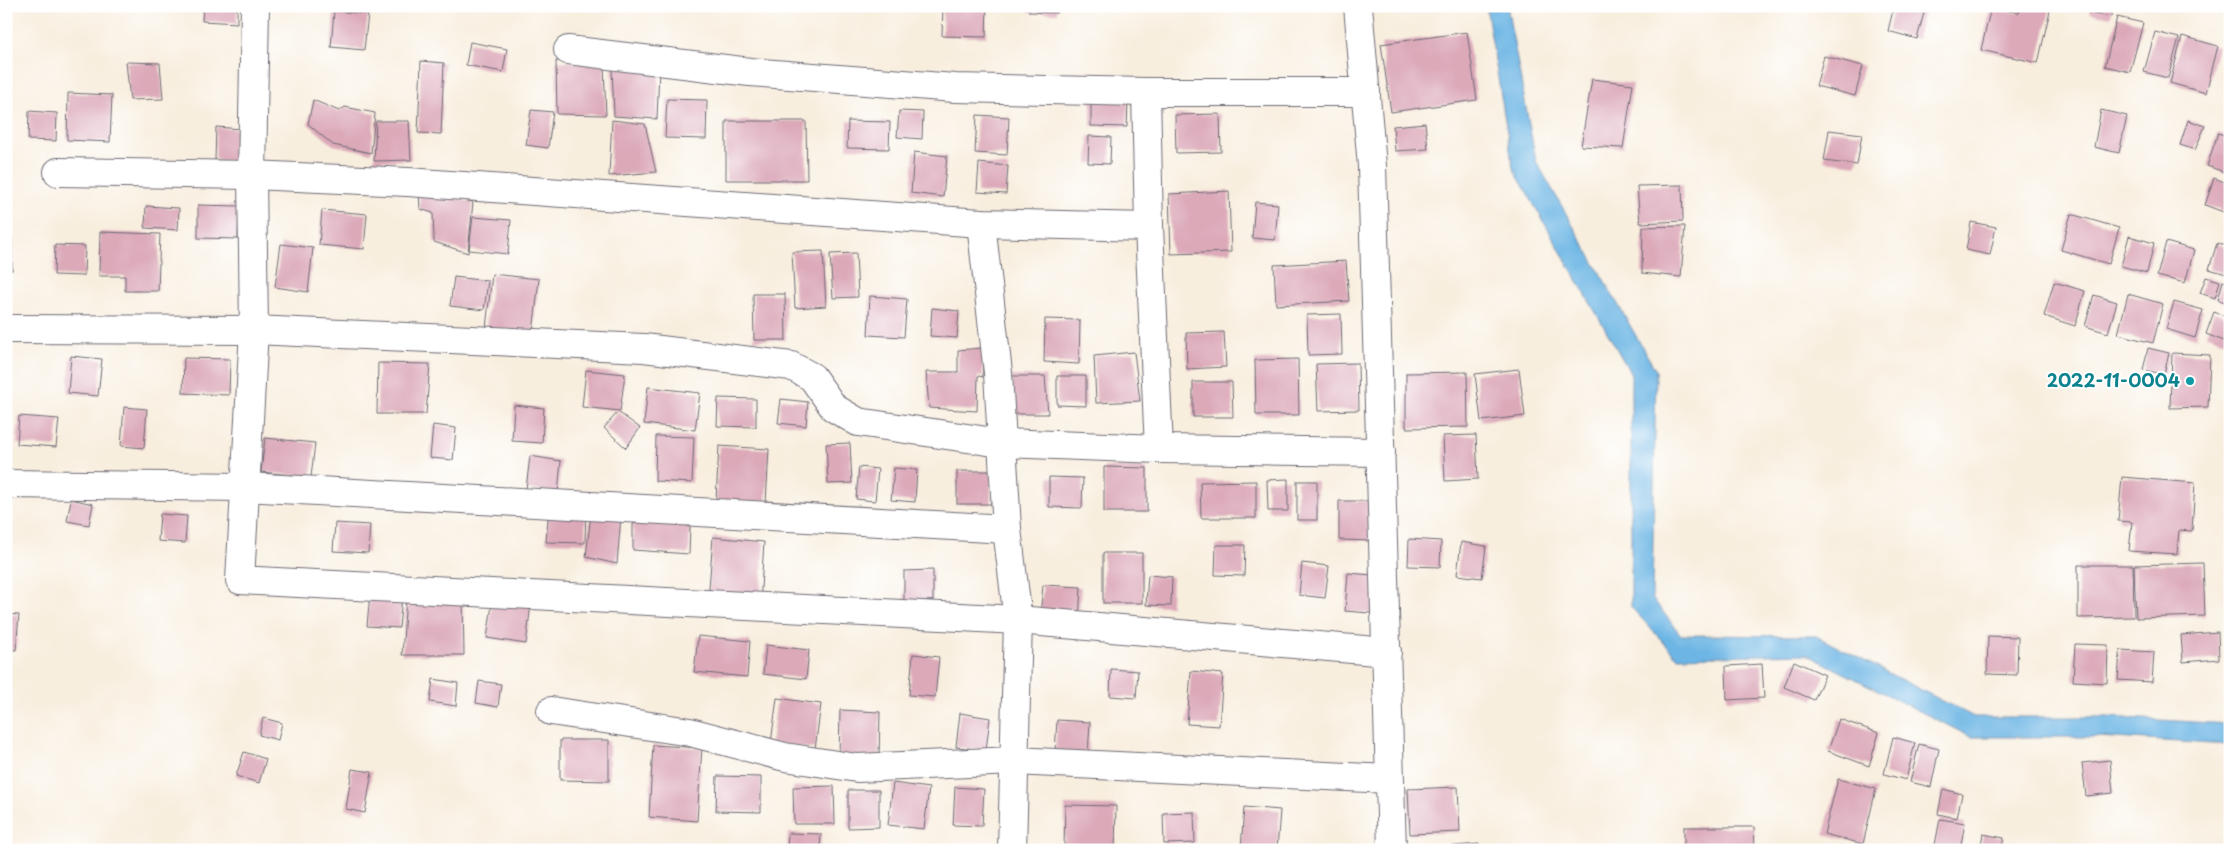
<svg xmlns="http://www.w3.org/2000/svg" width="2236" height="856" viewBox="0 0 2236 856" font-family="'Playpen Sans',sans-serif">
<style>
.water{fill:#6cb5e4;stroke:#476c90}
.building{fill:#dca9b9}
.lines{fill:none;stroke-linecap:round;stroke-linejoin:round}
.minor-casing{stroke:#6d6974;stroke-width:30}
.minor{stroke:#fff;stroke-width:28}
.culture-dot{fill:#0f9aa8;stroke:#fff;stroke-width:2}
.labels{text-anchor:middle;stroke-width:4;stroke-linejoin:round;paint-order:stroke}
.culture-label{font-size:18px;font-weight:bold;fill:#0d838f;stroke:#fff;text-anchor:end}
</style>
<rect width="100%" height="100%" fill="#fff"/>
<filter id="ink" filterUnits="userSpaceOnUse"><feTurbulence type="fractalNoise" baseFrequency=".02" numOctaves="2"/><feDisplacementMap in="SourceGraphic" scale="10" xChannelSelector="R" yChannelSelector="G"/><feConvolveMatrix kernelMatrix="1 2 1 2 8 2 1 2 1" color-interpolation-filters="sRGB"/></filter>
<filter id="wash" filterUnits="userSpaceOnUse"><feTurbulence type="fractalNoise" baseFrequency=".0096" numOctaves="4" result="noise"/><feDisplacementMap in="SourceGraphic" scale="20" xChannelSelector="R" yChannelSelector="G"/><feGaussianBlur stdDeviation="1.12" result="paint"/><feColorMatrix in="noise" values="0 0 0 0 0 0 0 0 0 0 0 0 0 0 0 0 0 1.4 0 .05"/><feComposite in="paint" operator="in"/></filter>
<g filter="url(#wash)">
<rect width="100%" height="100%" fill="#f8eede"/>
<!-- water -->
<polygon class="water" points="1486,6 1507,6 1536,161 1656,371 1652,598 1681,635 1816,636 1974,717 2107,717 2230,724 2230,745 2097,737 1971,737 1806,654 1677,657 1631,607 1631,374 1513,168"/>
<g id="blocks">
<!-- building -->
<g class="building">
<polygon points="203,6 237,6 237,23 202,21"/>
<polygon points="943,6 987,6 986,37 942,36"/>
<polygon points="1029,6 1057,6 1057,13 1029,12"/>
<polygon points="1894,6 1917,6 1925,9 1917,39 1888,31"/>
<polygon points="2021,6 2051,6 2038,63 1981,50 1991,7 2019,13"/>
<polygon points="2090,6 2112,6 2111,17 2089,13"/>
<polygon points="334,11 368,14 364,50 331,47"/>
<polygon points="2117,17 2143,23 2130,72 2105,66"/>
<polygon points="1467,32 1477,100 1391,112 1381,44"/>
<polygon points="2155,32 2179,38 2168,78 2144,72"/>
<polygon points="2182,36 2218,46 2206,93 2170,83"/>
<polygon points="470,42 507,49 503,72 466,65"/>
<polygon points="1824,56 1863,66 1855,96 1816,86"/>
<polygon points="421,61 444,63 441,134 418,133"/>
<polygon points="556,61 604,64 606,115 557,114"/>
<polygon points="126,62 160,63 163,99 130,100"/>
<polygon points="612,67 659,70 657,119 614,116"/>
<polygon points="1592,79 1633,84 1623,148 1581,146"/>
<polygon points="68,93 112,95 110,142 67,140"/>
<polygon points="667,99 707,100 706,139 665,138"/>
<polygon points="313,100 339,111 345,107 375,113 371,153 333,145 308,124"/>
<polygon points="1091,101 1128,102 1127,127 1091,126"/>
<polygon points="531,110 553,112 548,148 526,145"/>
<polygon points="2101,110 2127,116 2119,153 2094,147"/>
<polygon points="29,111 57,113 56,141 28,140"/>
<polygon points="899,111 923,112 922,139 897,137"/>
<polygon points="1220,114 1221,152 1176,153 1175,115"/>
<polygon points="977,115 1009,117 1007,155 975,153"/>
<polygon points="612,120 645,124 656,172 609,176"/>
<polygon points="2188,120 2205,126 2195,150 2180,145"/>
<polygon points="376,121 409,121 411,160 374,161"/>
<polygon points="726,121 806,121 807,180 726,180"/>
<polygon points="848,121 890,122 889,149 847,148"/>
<polygon points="1425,123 1428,149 1395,151 1393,126"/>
<polygon points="216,127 242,129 241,161 215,160"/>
<polygon points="1829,130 1862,134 1857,165 1824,161"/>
<polygon points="2218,133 2230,137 2230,166 2227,173 2207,166"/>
<polygon points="1089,136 1111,137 1110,164 1088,163"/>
<polygon points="914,152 947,156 943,197 911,193"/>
<polygon points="979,163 1008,166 1006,194 977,192"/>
<polygon points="2214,178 2230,184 2230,201 2226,213 2205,205"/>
<polygon points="1682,185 1683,221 1640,223 1637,186"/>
<polygon points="419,191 473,202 468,253 434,242 433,213 420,209"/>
<polygon points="1229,191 1231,252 1171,254 1169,194"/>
<polygon points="1255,202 1278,204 1275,240 1252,238"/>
<polygon points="198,205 239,206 238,239 198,238"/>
<polygon points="146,206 179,208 178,230 145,228"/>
<polygon points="322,210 367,214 364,249 319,245"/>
<polygon points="2071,214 2119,228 2109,264 2061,250"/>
<polygon points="473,217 511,220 508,254 469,250"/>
<polygon points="1971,222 1996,227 1990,255 1966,250"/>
<polygon points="1685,226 1681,277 1642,273 1643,227"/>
<polygon points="100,232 160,234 158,291 125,291 125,276 99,276"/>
<polygon points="2129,236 2154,243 2147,273 2121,266"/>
<rect x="6" y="237" width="6" height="33"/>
<polygon points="2166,242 2194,250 2185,283 2157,276"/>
<polygon points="2217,243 2230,247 2230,275 2209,269"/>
<polygon points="281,244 313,248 308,292 275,287"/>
<polygon points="55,245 85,246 84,276 54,275"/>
<polygon points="823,251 826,306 795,308 792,252"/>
<polygon points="856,253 858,297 833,298 830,254"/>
<polygon points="1346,261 1349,301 1276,305 1274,265"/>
<polygon points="492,274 539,279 533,333 486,328"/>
<polygon points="454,277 488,281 484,310 450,306"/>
<polygon points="2206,277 2220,281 2215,298 2200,293"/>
<polygon points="2223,281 2230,283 2230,303 2218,300"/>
<polygon points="2054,282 2085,291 2075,326 2044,316"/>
<polygon points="753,294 785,294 786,340 754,340"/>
<polygon points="2128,294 2163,304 2153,343 2118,334"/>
<polygon points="2094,295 2117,302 2108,333 2085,326"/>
<polygon points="870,296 907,299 904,337 868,335"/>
<polygon points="2174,302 2203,310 2195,338 2166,329"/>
<polygon points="932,308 959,311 957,338 930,336"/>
<polygon points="2214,312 2230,318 2230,327 2224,341 2206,334"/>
<polygon points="1341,314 1342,354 1308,355 1307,315"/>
<polygon points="1045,319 1080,320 1079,364 1044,362"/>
<polygon points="1224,332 1226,367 1187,369 1186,333"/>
<polygon points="982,348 983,377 978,376 977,411 929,408 926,372 958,372 958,350"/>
<polygon points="2148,348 2169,353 2164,374 2143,370"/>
<polygon points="1134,352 1140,401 1096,403 1094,356"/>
<polygon points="2172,353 2210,355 2208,407 2170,408"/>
<polygon points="71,356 102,359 98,396 68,393"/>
<polygon points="184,358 230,359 229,395 183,393"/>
<polygon points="1298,359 1299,415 1256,415 1255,360"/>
<polygon points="378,363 430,364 426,414 377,414"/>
<polygon points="1358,363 1359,410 1318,411 1316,364"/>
<polygon points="1519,369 1525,416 1481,421 1475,374"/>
<polygon points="586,370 625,374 620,411 582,407"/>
<polygon points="1467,372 1468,427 1406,428 1406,373"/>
<polygon points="1012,376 1045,376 1048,414 1014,414"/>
<polygon points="1057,376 1086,376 1086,406 1057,405"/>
<polygon points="1193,382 1232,382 1233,417 1193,417"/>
<polygon points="648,387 700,393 695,430 644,424"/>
<polygon points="718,398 756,399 756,427 717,426"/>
<polygon points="781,399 808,402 806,426 778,423"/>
<polygon points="514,405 544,408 542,443 512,441"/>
<polygon points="124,407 147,409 144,448 121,446"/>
<polygon points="618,412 640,428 626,448 604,428"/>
<polygon points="19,416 59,419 56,447 17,444"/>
<polygon points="433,425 456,428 453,460 430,458"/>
<polygon points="1476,435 1478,479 1445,481 1443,436"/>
<polygon points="656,436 694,437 692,483 655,481"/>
<polygon points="265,438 315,443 311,477 261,472"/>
<polygon points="850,443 852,483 828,484 826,444"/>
<polygon points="719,446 769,449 766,503 716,500"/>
<polygon points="530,456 561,461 558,493 526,489"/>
<polygon points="859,467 878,469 875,501 856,499"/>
<polygon points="1104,467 1147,468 1147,512 1104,512"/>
<polygon points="894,468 917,470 915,502 891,500"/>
<rect x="957" y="471" width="34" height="33"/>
<polygon points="1049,477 1083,478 1082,508 1049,507"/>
<polygon points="2122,477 2195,483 2192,531 2179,530 2177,554 2129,551 2132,522 2118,521"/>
<polygon points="1288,479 1288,511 1268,511 1267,480"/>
<polygon points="1256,481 1256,518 1201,518 1200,482"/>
<rect x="1297" y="481" width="20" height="39"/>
<polygon points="71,499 93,504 89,525 67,521"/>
<polygon points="1339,501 1375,501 1374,541 1339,540"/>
<polygon points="549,508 586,511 585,543 546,542"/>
<polygon points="591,513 621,516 617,564 586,557"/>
<polygon points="160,514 187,516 185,543 158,541"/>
<polygon points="657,516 690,527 689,554 633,550 633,524"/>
<polygon points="335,523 370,525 368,553 333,551"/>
<polygon points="713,537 764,542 760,604 708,601"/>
<polygon points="1409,539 1441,541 1440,567 1408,566"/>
<polygon points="1461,542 1486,546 1482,578 1457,575"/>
<polygon points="1216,545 1245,545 1244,576 1215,575"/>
<rect x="1103" y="553" width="39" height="50"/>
<polygon points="1302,563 1329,566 1325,598 1299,595"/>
<polygon points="2203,563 2205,616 2136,618 2134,565"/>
<polygon points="2078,565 2133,565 2134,617 2078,618"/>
<polygon points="933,570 933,601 904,601 904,571"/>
<polygon points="1348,573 1384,576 1381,614 1345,611"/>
<polygon points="1148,575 1172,577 1171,606 1146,605"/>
<polygon points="1043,585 1081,587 1079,619 1040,617"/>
<polygon points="370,593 402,596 399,628 367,626"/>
<polygon points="406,597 463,598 464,655 402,655"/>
<polygon points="493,598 531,604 526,644 487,638"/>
<polygon points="6,614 19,615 16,650 6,649"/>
<polygon points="2218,632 2219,659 2183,662 2181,635"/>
<polygon points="698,636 750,641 747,677 694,672"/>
<polygon points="1988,636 2018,637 2017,675 1987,674"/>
<polygon points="2075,644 2108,645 2107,683 2073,681"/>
<polygon points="766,645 809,650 806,679 763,674"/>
<polygon points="2120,650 2154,652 2152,682 2118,680"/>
<polygon points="913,654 939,657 935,697 909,695"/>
<polygon points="1794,661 1825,675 1814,700 1784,687"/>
<polygon points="1762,664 1764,698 1727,700 1726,666"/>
<polygon points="1111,669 1138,671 1136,698 1110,696"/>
<polygon points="1191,671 1223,674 1219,726 1187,724"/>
<polygon points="433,679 458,683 456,706 430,702"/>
<polygon points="479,681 501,684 498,707 476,703"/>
<polygon points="777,698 821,704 815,749 771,743"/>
<polygon points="840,710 880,712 879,759 839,758"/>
<polygon points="960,713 990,718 986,750 956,747"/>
<polygon points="263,718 282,723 278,740 259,735"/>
<polygon points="1839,719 1879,733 1869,766 1828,751"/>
<polygon points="1057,720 1090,722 1088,755 1055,752"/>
<polygon points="1893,737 1915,743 1906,780 1884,774"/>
<polygon points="560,740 609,740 609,781 560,780"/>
<polygon points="1919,744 1939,749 1931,787 1910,782"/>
<polygon points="653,745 702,748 697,821 649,817"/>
<polygon points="244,752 266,759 259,783 236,776"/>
<polygon points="2110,760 2113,793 2086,796 2082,763"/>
<polygon points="352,769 372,772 365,813 346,809"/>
<polygon points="717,776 761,777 761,812 716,811"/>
<polygon points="1838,779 1876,789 1863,844 1824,834"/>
<polygon points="893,783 929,788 924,829 888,825"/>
<polygon points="834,786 835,824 794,824 793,787"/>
<polygon points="955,787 984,789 982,826 953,825"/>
<polygon points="1458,787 1460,832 1410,834 1408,789"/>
<polygon points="1943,789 1962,794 1957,818 1938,814"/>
<polygon points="848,790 879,790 879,827 848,828"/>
<polygon points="1065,805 1116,806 1115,850 1064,849"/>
<polygon points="1244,807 1280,810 1277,850 1241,850"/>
<polygon points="1194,812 1195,843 1164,844 1163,813"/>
<polygon points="1940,819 1965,823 1960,850 1934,850"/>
<polygon points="1684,827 1754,827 1755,850 1684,850"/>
<polygon points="788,833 821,834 820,850 787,850"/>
<polygon points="1983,834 2004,838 2001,850 1980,850"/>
<polygon points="1479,844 1479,850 1431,850 1431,848"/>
<polygon points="726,847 756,848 756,850 726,850"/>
</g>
</g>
</g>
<g filter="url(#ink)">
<use href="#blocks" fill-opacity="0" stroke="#6d6974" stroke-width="1"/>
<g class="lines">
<!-- minor casing -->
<g class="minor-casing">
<g id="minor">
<polyline points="255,6 252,175 254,330 240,580 1018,620 1387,652"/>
<polyline points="1358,6 1372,166 1392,850"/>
<polyline points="568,50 750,72 955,88 1146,92 1366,92"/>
<polyline points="1146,92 1149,227 1159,449"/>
<polyline points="58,172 252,175 408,182 981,223 1149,227"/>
<polyline points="981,223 998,373 1007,529 1018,620 1012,850"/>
<polyline points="6,329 254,330 644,348 791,366 812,377 834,408 858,422 1001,443 1159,449 1381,452"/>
<polyline points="6,484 246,487 1007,529"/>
<polyline points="551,711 690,732 785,757 857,768 1014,761 1389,779"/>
</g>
</g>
<!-- minor -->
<use href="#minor" class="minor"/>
</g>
</g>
<!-- markers -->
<circle class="culture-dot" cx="2190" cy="381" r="5"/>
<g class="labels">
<!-- culture labels -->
<g class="culture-label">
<text x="2180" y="387">2022-11-0004</text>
</g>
</g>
<!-- margin -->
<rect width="2236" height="856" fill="none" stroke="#fff" stroke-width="25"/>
</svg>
